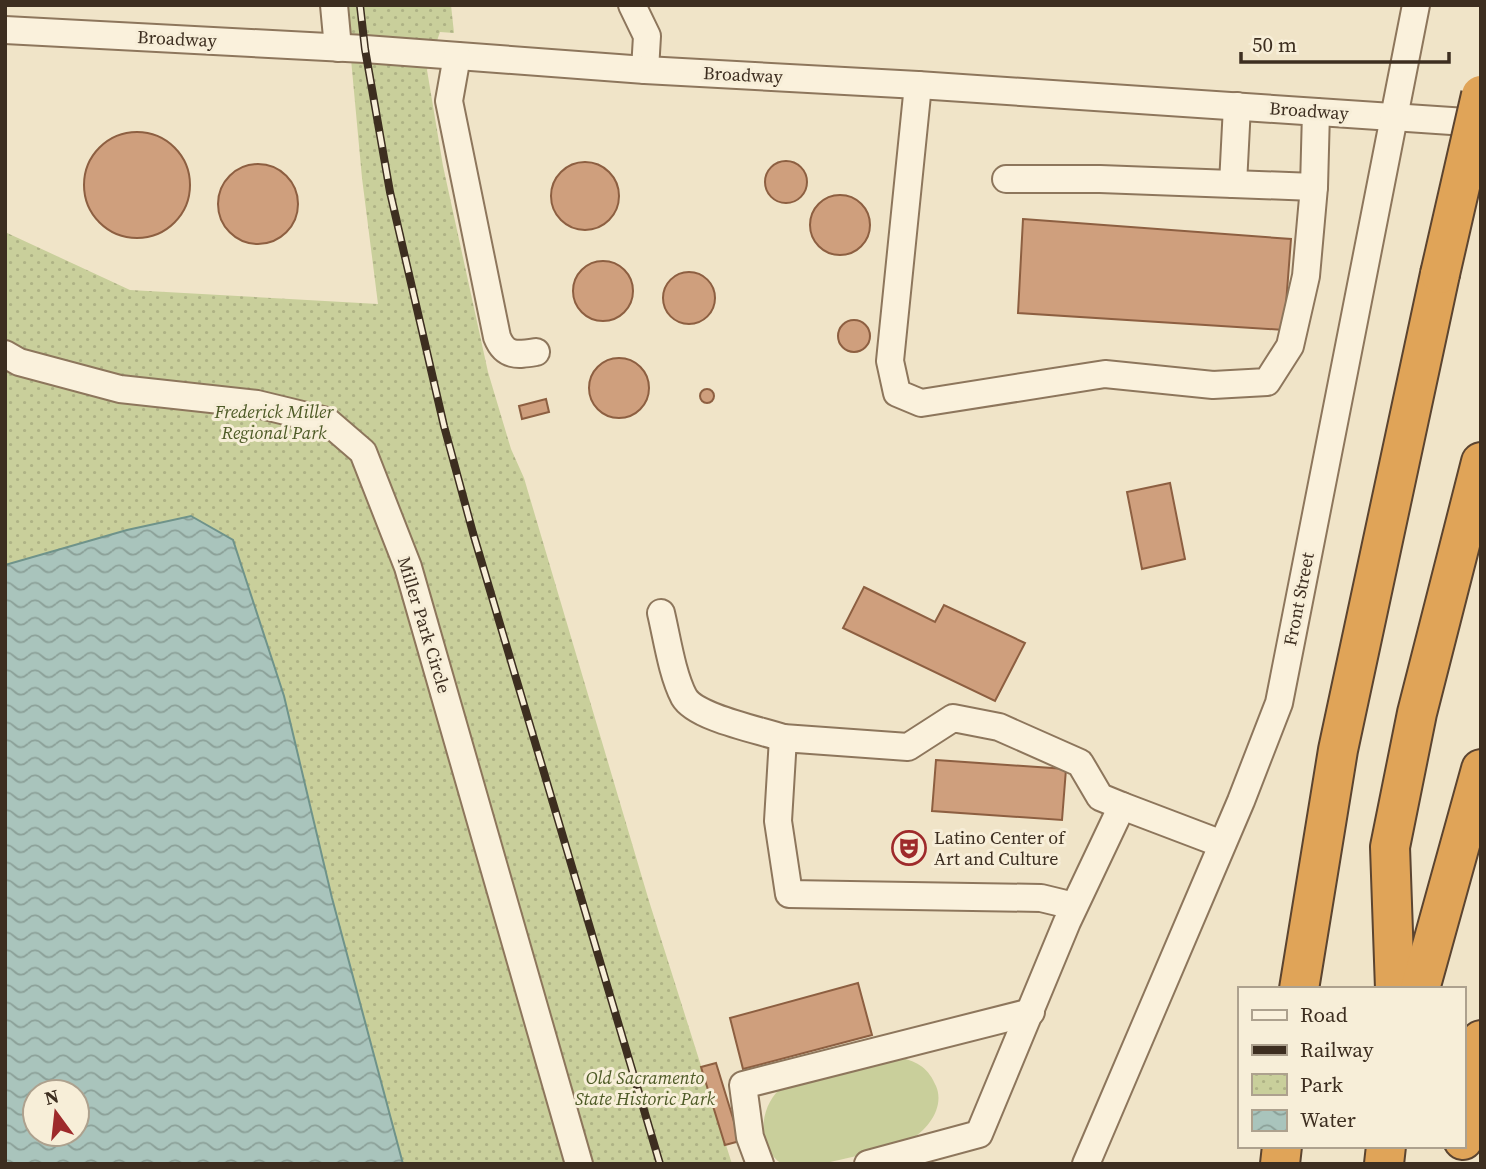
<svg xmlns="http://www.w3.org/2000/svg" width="1486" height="1169" viewBox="0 0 1486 1169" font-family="'Source Serif 4',serif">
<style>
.green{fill:#c9cf9b}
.park{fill:url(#park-dots)}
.water{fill:url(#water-waves);stroke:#6f938a;stroke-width:2;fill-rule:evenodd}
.building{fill:#cf9f7d;stroke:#8d5f41;stroke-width:2}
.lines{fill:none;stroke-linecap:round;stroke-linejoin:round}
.minor-casing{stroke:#8d765c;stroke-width:30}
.highway-casing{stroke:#5b4430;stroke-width:42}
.minor{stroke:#faf1dc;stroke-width:26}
.highway{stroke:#e0a458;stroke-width:38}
.rail-casing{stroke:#3d2e20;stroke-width:8}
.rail{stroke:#f7eed8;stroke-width:5;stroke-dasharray:16;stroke-linecap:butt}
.highway-bridge-casing{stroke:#5b4430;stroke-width:42;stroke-linecap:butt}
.highway-bridge{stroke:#e0a458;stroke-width:38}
.labels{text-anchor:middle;stroke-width:6;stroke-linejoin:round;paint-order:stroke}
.street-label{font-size:18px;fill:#3d2e20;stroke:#f7eed8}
.park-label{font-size:18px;font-style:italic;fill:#4d5a26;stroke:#f7eed8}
.poi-label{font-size:18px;fill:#3d2e20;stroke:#f7eed8;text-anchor:start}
</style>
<defs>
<pattern id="park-dots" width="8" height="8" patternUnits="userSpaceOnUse" patternTransform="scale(1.75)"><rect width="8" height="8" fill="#c9cf9b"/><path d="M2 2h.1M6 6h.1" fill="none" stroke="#aeb285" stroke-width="1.8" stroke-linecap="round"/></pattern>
<pattern id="water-waves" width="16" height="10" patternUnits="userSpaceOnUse" patternTransform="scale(1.75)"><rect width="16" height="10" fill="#a9c4bc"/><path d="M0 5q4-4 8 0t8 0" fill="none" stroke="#8ba098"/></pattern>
</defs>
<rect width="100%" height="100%" fill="#f0e4c8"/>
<!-- green -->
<path class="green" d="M900,1058C918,1061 929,1069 936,1086C945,1107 928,1130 910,1140C896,1147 837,1161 820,1164C808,1165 794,1164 782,1164C756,1147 759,1108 780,1089Z"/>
<!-- park -->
<polygon class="park" points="346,5 451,5 454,33 440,32 427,70 443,166 488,372 511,449 524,478 649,901 732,1164 403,1164 332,898 284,696 233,540 127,530 5,565 5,232 130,290 378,304 362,178"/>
<!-- water -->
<path class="water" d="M191,516L233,540L284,696L332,898L403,1164H5V565L127,530ZM35,1092H77V1134H35Z"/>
<!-- building -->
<g class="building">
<circle cx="137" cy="185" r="53"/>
<circle cx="786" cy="182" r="21"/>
<circle cx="585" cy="196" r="34"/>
<circle cx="258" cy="204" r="40"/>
<circle cx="840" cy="225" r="30"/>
<polygon points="1023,219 1291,239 1284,330 1018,313"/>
<circle cx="603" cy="291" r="30"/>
<circle cx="689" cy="298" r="26"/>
<circle cx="854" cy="336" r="16"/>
<circle cx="619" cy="388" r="30"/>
<circle cx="707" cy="396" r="7"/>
<polygon points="546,399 549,412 522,419 519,406"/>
<polygon points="1170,483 1185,559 1142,569 1127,492"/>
<polygon points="864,587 935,622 944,605 1025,643 995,701 843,628"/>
<polygon points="936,760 1066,769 1062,820 932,811"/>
<polygon points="858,983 872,1035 743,1069 730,1018"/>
<polygon points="716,1063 740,1141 725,1145 701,1067"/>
</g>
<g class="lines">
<!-- minor casing -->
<g class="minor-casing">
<g id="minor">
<polyline points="334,5 338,48"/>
<polyline points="632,5 647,36 645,70"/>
<polyline points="5,30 365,49 645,70 918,85 1481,123"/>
<path d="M457,56L449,101L497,337C505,357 517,355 536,352"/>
<polyline points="918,85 890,361 897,393 921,403 1105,374 1213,385 1267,382 1290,346 1306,276 1314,187"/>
<polyline points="1006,179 1100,179 1314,187 1316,112"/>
<polyline points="1233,184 1237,106"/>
<polyline points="5,354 19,362 120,389 257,404 327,421 363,452 408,567 579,1164"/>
<path d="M661,613C667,638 672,674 684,697C696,718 760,730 783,738"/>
<polyline points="1074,906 1041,898 789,894 778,821 783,738 908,747 953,718 999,727 1080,763 1100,797 1122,806"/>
<polyline points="760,1164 750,1137 743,1085 1031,1012"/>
<polyline points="868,1164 979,1134 1067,922 1122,806 1222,844"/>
<polyline points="1086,1164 1241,801 1279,703 1416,5"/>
</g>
</g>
<!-- highway casing -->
<g class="highway-casing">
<g id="highway">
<polyline points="1299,989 1338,750 1440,274"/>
<polyline points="1395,989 1390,847 1417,713 1481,462"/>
<polyline points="1420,989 1481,769"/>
<polyline points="1463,1140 1472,1073 1481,1040"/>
<polyline points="1280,1164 1282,1146"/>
<polyline points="1384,1164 1386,1146"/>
</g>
</g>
<!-- minor -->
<use href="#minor" class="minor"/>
<!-- highway -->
<use href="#highway" class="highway"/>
<!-- rail casing -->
<g class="rail-casing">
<polyline id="rail" points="360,5 365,49 390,192 444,426 473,533 660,1164"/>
</g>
<!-- rail -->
<use href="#rail" class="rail"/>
<!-- highway-bridge casing -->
<g class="highway-bridge-casing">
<polyline id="highway-bridge" points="1440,274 1481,95"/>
</g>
<!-- highway-bridge -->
<use href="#highway-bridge" class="highway-bridge"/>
</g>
<!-- icons -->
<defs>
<g id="theatre-ring" transform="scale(1.75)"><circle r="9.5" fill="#f7eed8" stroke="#9e2a2b" stroke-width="1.5"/><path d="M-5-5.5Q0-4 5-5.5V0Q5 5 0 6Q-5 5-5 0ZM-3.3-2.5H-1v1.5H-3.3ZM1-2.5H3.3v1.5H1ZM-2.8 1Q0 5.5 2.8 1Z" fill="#9e2a2b"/></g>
</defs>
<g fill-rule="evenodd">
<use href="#theatre-ring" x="909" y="848"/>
</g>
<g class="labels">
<!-- street labels -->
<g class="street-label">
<text transform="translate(177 39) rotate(3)" y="6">Broadway</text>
<text transform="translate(743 75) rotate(3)" y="6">Broadway</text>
<text transform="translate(1309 111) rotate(4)" y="6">Broadway</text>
<text transform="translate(1299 599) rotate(-79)" y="6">Front Street</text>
<text transform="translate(424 625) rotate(73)" y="6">Miller Park Circle</text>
</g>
<!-- park labels -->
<g class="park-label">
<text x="274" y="418">Frederick Miller<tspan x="274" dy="21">Regional Park</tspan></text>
<text x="645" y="1084">Old Sacramento<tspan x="645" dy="21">State Historic Park</tspan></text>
</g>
<!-- poi labels -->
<g class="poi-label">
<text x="934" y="844">Latino Center of<tspan x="934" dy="21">Art and Culture</tspan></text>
</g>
</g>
<!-- border -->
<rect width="1486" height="1169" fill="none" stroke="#3d2e20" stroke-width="14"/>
<!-- legend -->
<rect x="1238" y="987" width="228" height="161" fill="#f7eed8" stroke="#ada18e" stroke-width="2"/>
<rect x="1252" y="1010" width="35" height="10" fill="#faf1dc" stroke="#ada18e" stroke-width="2"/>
<text x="1300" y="1022" font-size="21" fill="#3d2e20">Road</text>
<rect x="1252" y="1045" width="35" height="10" fill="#3d2e20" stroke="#ada18e" stroke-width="2"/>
<text x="1300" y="1057" font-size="21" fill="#3d2e20">Railway</text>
<rect x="1252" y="1074" width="35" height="21" fill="url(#park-dots)" stroke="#ada18e" stroke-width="2"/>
<text x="1300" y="1092" font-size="21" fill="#3d2e20">Park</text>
<rect x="1252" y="1110" width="35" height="21" fill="url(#water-waves)" stroke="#ada18e" stroke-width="2"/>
<text x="1300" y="1127" font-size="21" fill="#3d2e20">Water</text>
<!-- north arrow -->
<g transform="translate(56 1113) rotate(345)"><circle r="33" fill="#f7eed8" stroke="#ada18e" stroke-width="2"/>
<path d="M0-5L12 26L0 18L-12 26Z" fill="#9e2a2b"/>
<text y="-10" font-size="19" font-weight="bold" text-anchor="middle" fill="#3d2e20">N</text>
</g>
<!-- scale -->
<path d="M1241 52v10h208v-10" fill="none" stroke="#3d2e20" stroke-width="3.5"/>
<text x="1252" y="52" font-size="21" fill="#3d2e20" stroke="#f7eed8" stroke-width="5" paint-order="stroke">50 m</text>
</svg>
